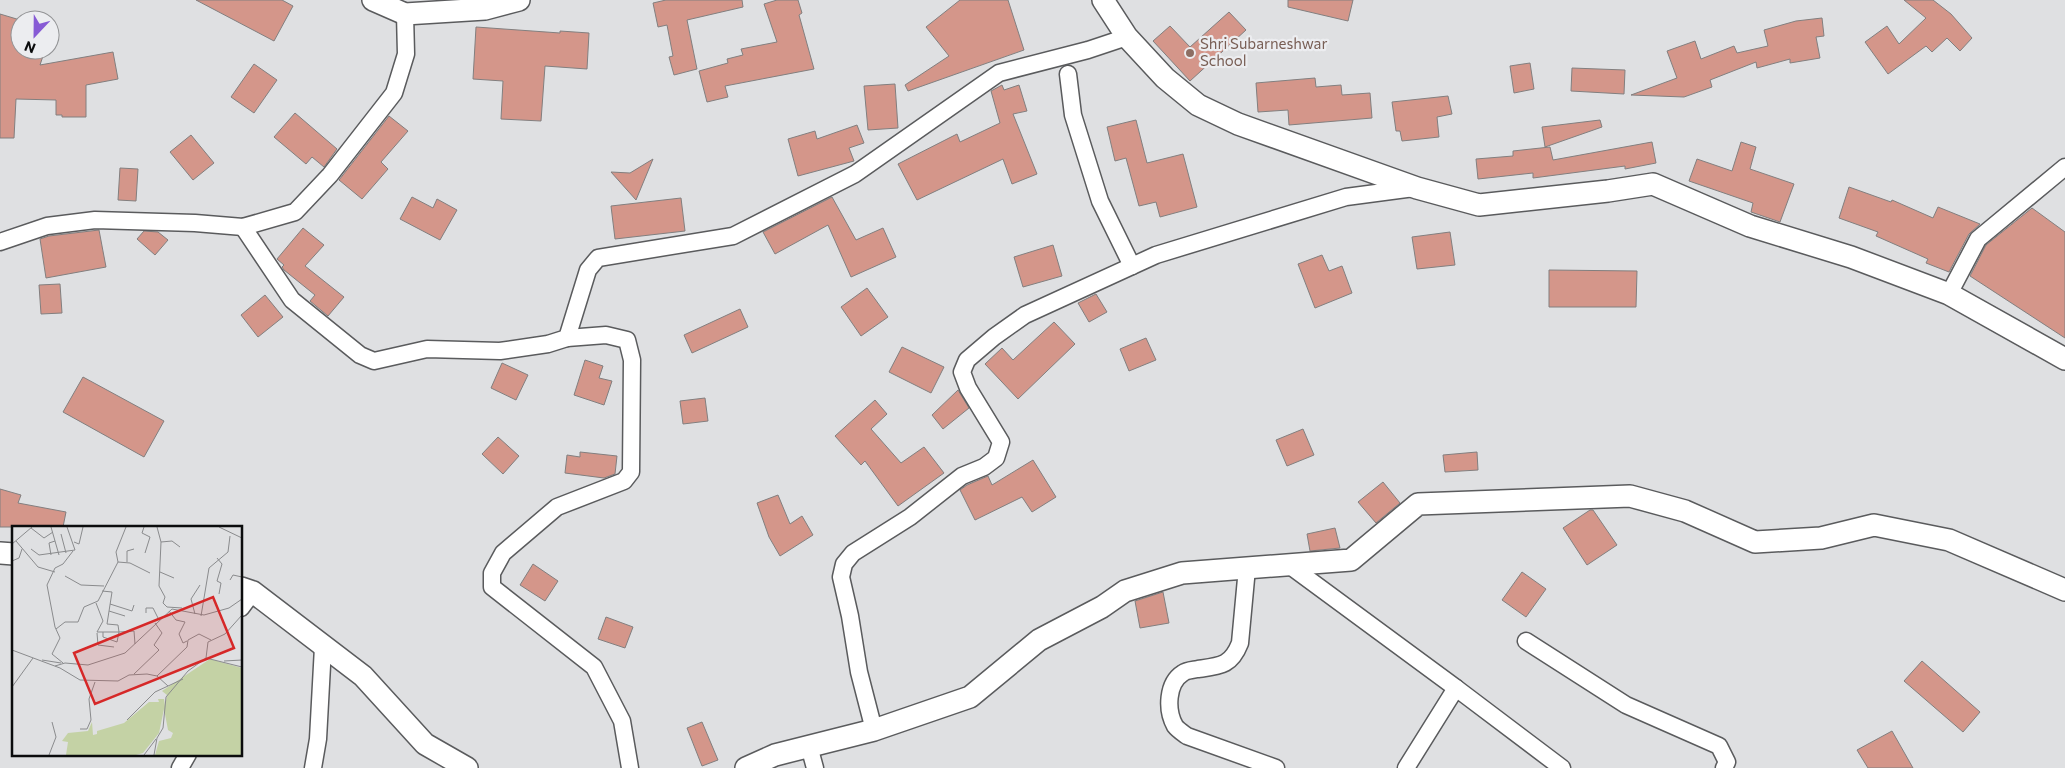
<svg xmlns="http://www.w3.org/2000/svg" width="2065" height="768" viewBox="0 0 2065 768" font-family="Commissioner,sans-serif">
<style>
.building{fill:#d4968a;stroke:#827f7f}
.lines{fill:none;stroke-linecap:round;stroke-linejoin:round}
.minor-casing{stroke:#5a5b5d;stroke-width:19}
.tertiary-casing{stroke:#5a5b5d;stroke-width:24}
.minor{stroke:#fff;stroke-width:16}
.tertiary{stroke:#fff;stroke-width:21}
.education-dot{fill:#8d6e63;stroke:#ecedf0;stroke-width:2}
.labels{text-anchor:middle;stroke-width:4.5;stroke-linejoin:round;paint-order:stroke}
.education-label{font-size:15px;fill:#785e54;stroke:#ecedf0;text-anchor:start}
.inset-road{fill:none;stroke:#8a8b8d;stroke-width:1}
.view{fill:#d62828;fill-opacity:0.15;stroke:#d62828;stroke-width:2.5}
.inset-edge{fill:none;stroke:#0b0c0d;stroke-width:2.5}
</style>
<rect width="100%" height="100%" fill="#dfe0e2"/>
<!-- building -->
<g class="building">
<polygon points="196,0 282,0 293,6 274,41"/>
<polygon points="666,0 742,0 743,7 687,20 697,69 674,75 669,57 673,56 667,25 658,27 653,3"/>
<polygon points="777,0 798,0 802,13 799,15 814,69 725,86 728,97 707,102 699,71 728,63 727,59 743,55 741,49 777,42 764,4"/>
<polygon points="960,0 1008,0 1024,50 908,91 905,85 949,56 926,27"/>
<polygon points="1288,0 1353,0 1348,21 1288,7"/>
<polygon points="1904,0 1933,0 1951,14 1972,38 1960,51 1947,38 1932,52 1926,46 1888,74 1865,42 1887,26 1899,44 1926,18"/>
<polygon points="1229,12 1246,30 1190,81 1153,41 1170,26 1190,47"/>
<polygon points="0,14 20,20 20,50 45,50 40,65 113,52 118,79 86,85 86,117 62,117 62,115 56,115 56,100 16,99 14,138 0,138"/>
<polygon points="1822,18 1824,36 1816,37 1820,58 1790,63 1790,59 1757,68 1756,62 1710,80 1712,87 1684,97 1631,95 1677,78 1667,51 1695,41 1701,59 1734,46 1737,53 1768,46 1764,30 1796,21"/>
<polygon points="476,27 560,33 560,31 589,33 587,69 545,66 541,121 501,119 503,81 473,79"/>
<polygon points="1530,63 1534,89 1514,93 1510,66"/>
<polygon points="254,64 277,80 254,113 231,97"/>
<polygon points="1572,68 1625,70 1624,94 1571,91"/>
<polygon points="1315,78 1316,87 1341,85 1342,95 1370,93 1372,118 1289,125 1288,110 1258,112 1256,83"/>
<polygon points="895,84 898,128 868,130 864,86"/>
<polygon points="1002,85 1004,90 1019,85 1027,111 1013,114 1037,174 1012,184 1003,159 917,200 898,164 957,134 960,142 1000,123 991,91"/>
<polygon points="1448,96 1452,114 1437,117 1439,137 1402,141 1400,131 1396,131 1392,102"/>
<polygon points="295,113 337,149 324,167 312,157 306,164 274,137"/>
<polygon points="389,116 408,131 381,162 388,169 362,199 339,180"/>
<polygon points="1136,120 1147,163 1183,154 1197,207 1160,217 1156,202 1139,206 1126,158 1115,161 1107,127"/>
<polygon points="1600,120 1602,127 1545,147 1542,127"/>
<polygon points="857,125 864,143 849,148 854,161 798,176 788,139 815,131 817,139"/>
<polygon points="191,135 214,163 193,180 170,152"/>
<polygon points="1652,142 1656,163 1625,169 1625,166 1533,178 1533,173 1478,179 1476,159 1513,156 1513,151 1550,147 1553,160"/>
<polygon points="1741,142 1756,147 1750,169 1794,184 1780,222 1751,212 1753,203 1689,181 1697,159 1732,171"/>
<polygon points="653,159 636,200 611,172 630,173"/>
<polygon points="120,168 138,169 136,201 118,200"/>
<polygon points="1849,187 1891,202 1892,200 1933,218 1938,207 1980,224 1969,234 1949,272 1926,263 1928,259 1876,236 1878,232 1839,218"/>
<polygon points="412,197 433,208 437,199 457,210 440,240 400,219"/>
<polygon points="832,197 856,240 883,228 896,257 851,277 828,225 775,254 763,232"/>
<polygon points="681,198 685,231 615,239 611,206"/>
<polygon points="2032,208 2065,232 2065,338 1970,276 1986,245"/>
<polygon points="303,228 324,245 305,266 344,297 328,316 310,301 315,295 284,270 282,267 284,265 277,259"/>
<polygon points="99,230 106,267 46,278 40,239 49,236"/>
<polygon points="144,231 158,232 168,240 155,255 137,239"/>
<polygon points="1450,232 1455,265 1417,269 1412,237"/>
<polygon points="1053,245 1062,276 1023,287 1014,257"/>
<polygon points="1322,255 1329,271 1342,266 1352,293 1315,308 1298,264"/>
<polygon points="1549,270 1637,271 1636,307 1549,307"/>
<polygon points="60,284 62,313 41,314 39,285"/>
<polygon points="867,288 888,317 861,336 841,307"/>
<polygon points="1096,294 1107,312 1089,322 1078,303"/>
<polygon points="265,295 283,317 258,337 241,315"/>
<polygon points="740,309 748,327 692,353 684,335"/>
<polygon points="1054,322 1075,344 1018,399 985,364 1002,348 1013,360"/>
<polygon points="1146,338 1156,360 1129,371 1120,349"/>
<polygon points="902,347 944,367 931,393 889,372"/>
<polygon points="585,360 603,366 599,378 612,381 604,405 574,395"/>
<polygon points="502,363 528,375 516,400 491,388"/>
<polygon points="83,377 164,421 144,457 63,412"/>
<polygon points="958,390 969,408 943,429 932,415"/>
<polygon points="705,398 708,421 683,424 680,401"/>
<polygon points="875,400 887,414 871,429 901,463 924,447 944,473 898,506 865,461 861,465 835,436"/>
<polygon points="1303,429 1314,455 1287,466 1276,440"/>
<polygon points="498,437 519,456 503,474 482,454"/>
<polygon points="580,452 617,456 615,474 604,478 565,473 567,455 580,457"/>
<polygon points="1477,452 1478,470 1445,472 1443,455"/>
<polygon points="1033,460 1056,497 1032,512 1022,497 975,520 960,490 967,485 988,476 992,485"/>
<polygon points="1383,482 1400,503 1376,523 1358,502"/>
<polygon points="0,489 21,495 18,503 66,512 63,527 0,527"/>
<polygon points="778,495 790,524 802,516 813,535 780,556 769,537 757,503"/>
<polygon points="1590,510 1593,510 1617,545 1587,565 1563,528"/>
<polygon points="1335,528 1340,548 1310,551 1307,534"/>
<polygon points="533,564 558,581 545,601 520,585"/>
<polygon points="1522,572 1546,589 1526,617 1502,600"/>
<polygon points="1163,592 1169,623 1140,628 1135,601"/>
<polygon points="606,617 633,627 625,648 598,639"/>
<polygon points="1922,661 1980,712 1963,732 1904,681"/>
<polygon points="702,722 718,760 702,766 687,728"/>
<polygon points="1892,731 1913,768 1868,768 1857,750"/>
</g>
<g class="lines">
<!-- minor casing -->
<g class="minor-casing">
<g id="minor">
<polyline points="1068,74 1073,115 1100,201 1132,266"/>
<polyline points="243,227 292,300 360,355 374,361 427,349 500,351 548,344 567,338 588,270 598,258 733,236 855,174 999,73 1088,50 1127,37"/>
<polyline points="0,242 47,226 95,220 195,223 243,227 295,212 330,175 394,93 406,54 405,14"/>
<polyline points="1949,294 1978,239 2065,167"/>
<polyline points="567,338 606,335 627,340 632,360 631,472 624,481 557,507 503,553 492,573 492,587 594,667 622,721 630,768"/>
<polyline points="1289,565 1456,688"/>
<path d="M1247,568L1240,643C1231,666 1220,666 1198,669C1193,670 1187,670 1183,673C1167,683 1166,710 1175,726C1178,730 1183,733 1187,736L1276,768"/>
<polyline points="241,608 253,592"/>
<polyline points="1526,641 1626,705 1719,746 1727,762 1724,768"/>
<polyline points="874,730 859,672 850,616 841,577 844,564 853,553 910,517 962,476 984,467 996,458 1001,442 968,388 962,372 967,360 994,337 1025,315 1156,255 1346,197 1414,188"/>
<polyline points="809,746 815,768"/>
<polyline points="180,768 188,754"/>
<polyline points="313,768 318,739 323,647"/>
<polyline points="1406,768 1456,688 1562,768"/>
</g>
</g>
<!-- tertiary casing -->
<g class="tertiary-casing">
<g id="tertiary">
<polyline points="373,0 405,14 485,9 519,0"/>
<polyline points="1103,0 1127,37 1165,78 1198,105 1238,124 1417,188 1479,205 1608,191 1653,184 1750,226 1851,257 1949,294 2065,359"/>
<polyline points="0,553 14,554"/>
<polyline points="241,588 253,592 363,676 425,744 467,768"/>
<polyline points="746,768 775,755 874,730 970,697 1039,640 1102,607 1125,591 1182,573 1351,560 1418,504 1630,496 1685,511 1755,542 1821,538 1874,525 1949,540 2065,590"/>
</g>
</g>
<!-- minor -->
<use href="#minor" class="minor"/>
<!-- tertiary -->
<use href="#tertiary" class="tertiary"/>
</g>
<!-- markers -->
<circle class="education-dot" cx="1190" cy="53" r="5"/>
<g class="labels">
<!-- education labels -->
<g class="education-label">
<text x="1200" y="49">Shri Subarneshwar<tspan x="1200" dy="17">School</tspan></text>
</g>
</g>
<!-- overview -->
<g transform="translate(12 526)">
<rect width="230" height="230" fill="#dfe0e2"/>
<path d="M198,133L230,142V229H143L147,215L159,212L161,207L156,204L152,183L147,207L131,227L124,229H54L56,216L50,215L56,207L76,205L80,196L81,209L85,208V205L112,197L137,176H147L146,173H152L153,180L155,169L150,165Z" fill="#c4d2a5"/>
<path class="inset-road" d="M39,1L47,29M132,1L130,7L138,11L133,27M145,1L149,16L147,60L153,71L151,77L155,81L170,82M207,1L230,12M19,2L32,12L41,6M49,8L54,27M4,15L26,41L43,46M62,16L67,18L71,1M149,16L160,15L168,21M0,18L20,1M19,23L27,29L63,24L55,1M39,29L37,17L43,15M205,32L210,38L205,55L209,57L207,68M0,35L7,32L10,23M106,36L118,37L138,47M115,36V25L122,23M148,46L162,52M53,50L69,59L92,60M218,54L221,49L230,51M90,65L100,66L95,98L106,99L107,106L105,116L91,111V106H107L122,105L123,118M84,77L91,95L85,106H91M98,78L120,85L122,79M97,85L113,90M157,85L164,94L173,96L167,108L171,117L175,115M134,87V82H141L147,94M183,88L179,73L188,59M189,90L197,42L216,26L218,10M44,103L53,96H66L72,81L86,75L106,36L104,26L114,1M85,107L86,119L102,121M0,124L48,142L68,154L106,155L117,149L135,148L145,150L156,160L171,153M194,132L196,116L213,108L230,89M30,134L49,137M212,135L230,134M51,137L40,128L48,112L43,101L35,59L43,42L51,38L61,25M43,140L53,137L76,139L113,127L160,83L192,89L217,82L230,73M122,148L147,124L142,119L150,107L143,97M145,150L175,121L176,114L187,108L199,114M0,161L21,132M115,194L143,166L156,160M68,203H75L79,194L77,173L83,156M37,229L44,211L40,196M132,229L144,213M142,229L145,212L151,202L154,171L176,145L194,132L230,141"/>
<path class="view" d="M201,71L222,122L83,178L62,127Z"/>
<rect width="230" height="230" class="inset-edge"/>
</g>
<!-- north arrow -->
<g transform="translate(35 35) rotate(202)"><circle r="24" fill="#ecedf0" stroke="#929395"/>
<path d="M0-4L9 19L0 12L-9 19Z" fill="#875bd5"/>
<text y="-8" font-size="14" font-weight="bold" text-anchor="middle" fill="#0b0c0d">N</text>
</g>
</svg>
